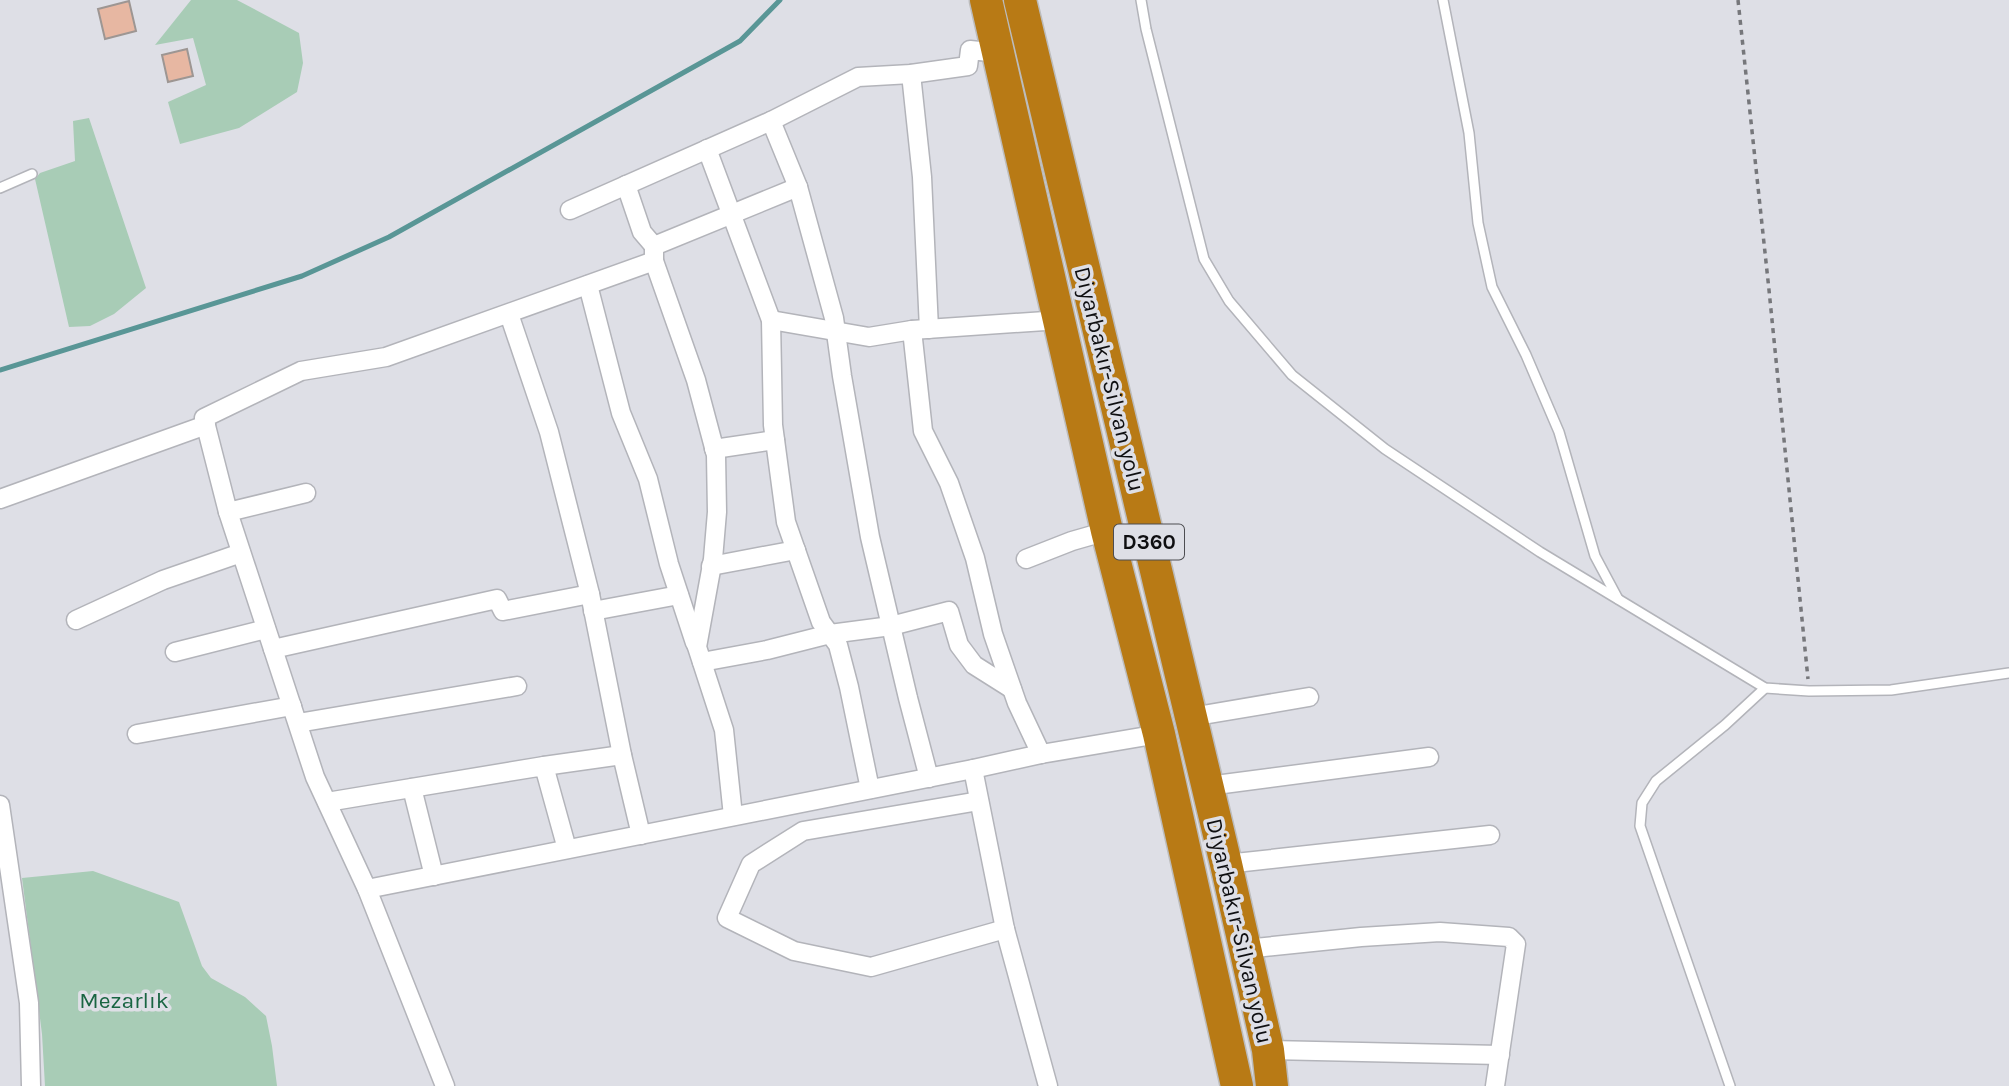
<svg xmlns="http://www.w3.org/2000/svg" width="2009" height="1086" viewBox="0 0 2009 1086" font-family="Karla,sans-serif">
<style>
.green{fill:#a8ccb6}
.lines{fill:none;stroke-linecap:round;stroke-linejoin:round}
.stream{stroke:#599696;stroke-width:5}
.building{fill:#e7b7a2;stroke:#9d9693;stroke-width:2}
.lane-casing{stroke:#b3b4ba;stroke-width:12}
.street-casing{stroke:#b3b4ba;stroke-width:21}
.highway-casing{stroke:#bcbcbc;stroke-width:35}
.path{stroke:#76777b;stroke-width:3.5;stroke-dasharray:5 5;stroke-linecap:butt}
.lane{stroke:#fff;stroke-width:9}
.street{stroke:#fff;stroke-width:18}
.highway{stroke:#b87a15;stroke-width:32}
.labels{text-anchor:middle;stroke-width:7;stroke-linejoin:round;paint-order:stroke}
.shield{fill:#dedfe6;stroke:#4d4d51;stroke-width:2}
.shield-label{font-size:21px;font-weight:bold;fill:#0f0f11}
.street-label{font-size:23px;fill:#0f0f11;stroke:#dedfe6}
.park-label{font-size:23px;fill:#196542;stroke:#dedfe6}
</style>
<rect width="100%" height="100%" fill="#dedfe6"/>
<!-- green -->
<g class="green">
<polygon points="191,0 237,0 299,33 303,63 297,92 239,128 180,144 168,102 206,85 193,38 155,45"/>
<polygon points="89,118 146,288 114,314 90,326 69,327 35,179 40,173 75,161 73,121"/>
<polygon points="93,871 179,902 202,966 211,978 245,997 266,1016 272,1046 277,1086 45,1086 42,1034 22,878"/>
</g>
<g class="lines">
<!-- stream -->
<polyline class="stream" points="0,370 302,276 389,237 740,41 780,0"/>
</g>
<!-- building -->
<g class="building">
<polygon points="129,1 136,31 105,39 98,9"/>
<polygon points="187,49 193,76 168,82 162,55"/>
</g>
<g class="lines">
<!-- lane casing -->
<g class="lane-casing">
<g id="lane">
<polyline points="1141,0 1146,29 1204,259 1229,301 1292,375 1385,449 1540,552 1765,688 1809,691 1891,690 2009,673"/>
<polyline points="1443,0 1469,133 1478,223 1492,287 1526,355 1559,432 1595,556 1618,599"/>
<polyline points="0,188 32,174"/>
<polyline points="1730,1086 1640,826 1642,803 1656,781 1725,725 1765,688"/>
</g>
</g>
<!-- street casing -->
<g class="street-casing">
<g id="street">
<polyline points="911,74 922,177 929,329"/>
<polyline points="771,121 798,187 834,318 842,376 870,537 908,698 929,778"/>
<polyline points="707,149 771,320 773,425 786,522 821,622 838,645 849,687 870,789"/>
<polyline points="626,185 642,232 654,246"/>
<polyline points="570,210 771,121 858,77 911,74 968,66 970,50 999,53"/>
<polyline points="588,285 621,413 648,479 669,564 695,643"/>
<polyline points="509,314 549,432 590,594 622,755 641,835"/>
<polyline points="771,320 869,337 912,330 1060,320"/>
<polyline points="912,330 923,431 949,483 975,558 993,634 1017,703 1041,754"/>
<polyline points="714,449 775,440"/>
<polyline points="0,499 206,425"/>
<polyline points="228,512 306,493"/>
<polyline points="1026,559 1072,541 1107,531"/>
<polyline points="711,566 796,550"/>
<polyline points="593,611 679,595"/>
<polyline points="76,620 163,580 241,553"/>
<polyline points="273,649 497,599 503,611 590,594"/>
<polyline points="175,652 266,629"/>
<polyline points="702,662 767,650 830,634 891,626 949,611 959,645 974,665 1012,689"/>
<polyline points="1191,717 1309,697"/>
<polyline points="298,723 517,686"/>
<polyline points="137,734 292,706"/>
<polyline points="544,766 622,755"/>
<polyline points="973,769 1005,929 1048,1086"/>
<polyline points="1208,786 1429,757"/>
<polyline points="412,788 434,876"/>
<polyline points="979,801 803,831 751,864 727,918 794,951 871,967 1005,929"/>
<polyline points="327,802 544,766 567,849"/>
<polyline points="0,805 29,1003 31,1086"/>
<polyline points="733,816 724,730 697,647 713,559 717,512 716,455 696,380 654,261 654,246 798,187"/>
<polyline points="1226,864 1490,835"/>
<polyline points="367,889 973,769 1041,754 1159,734"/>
<polyline points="1245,949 1361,937 1440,932 1509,937 1516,944 1495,1086"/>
<polyline points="1268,1050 1500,1055"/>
<polyline points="445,1086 367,889 315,777 228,512 204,418 301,371 386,357 654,261"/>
</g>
</g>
<!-- highway casing -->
<g class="highway-casing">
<g id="highway">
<polyline points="986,0 1107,531 1159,734 1237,1086"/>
<polyline points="1020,0 1226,864 1268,1050 1272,1086"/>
</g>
</g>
<!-- path -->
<polyline class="path" points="1738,0 1769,290 1808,679"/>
<!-- lane -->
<use href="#lane" class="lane"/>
<!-- street -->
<use href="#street" class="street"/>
<!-- highway -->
<use href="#highway" class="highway"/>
</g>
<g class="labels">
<!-- shield labels -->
<rect class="shield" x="1114" y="524.5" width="70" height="35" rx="5"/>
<g class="shield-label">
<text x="1149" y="549">D360</text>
</g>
<!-- street labels -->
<g class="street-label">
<text transform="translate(1110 379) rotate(76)" y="8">Diyarbakır-Silvan yolu</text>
<text transform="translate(1240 931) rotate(77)" y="8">Diyarbakır-Silvan yolu</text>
</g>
<!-- park labels -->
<g class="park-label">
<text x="124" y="1008">Mezarlık</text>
</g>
</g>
</svg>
